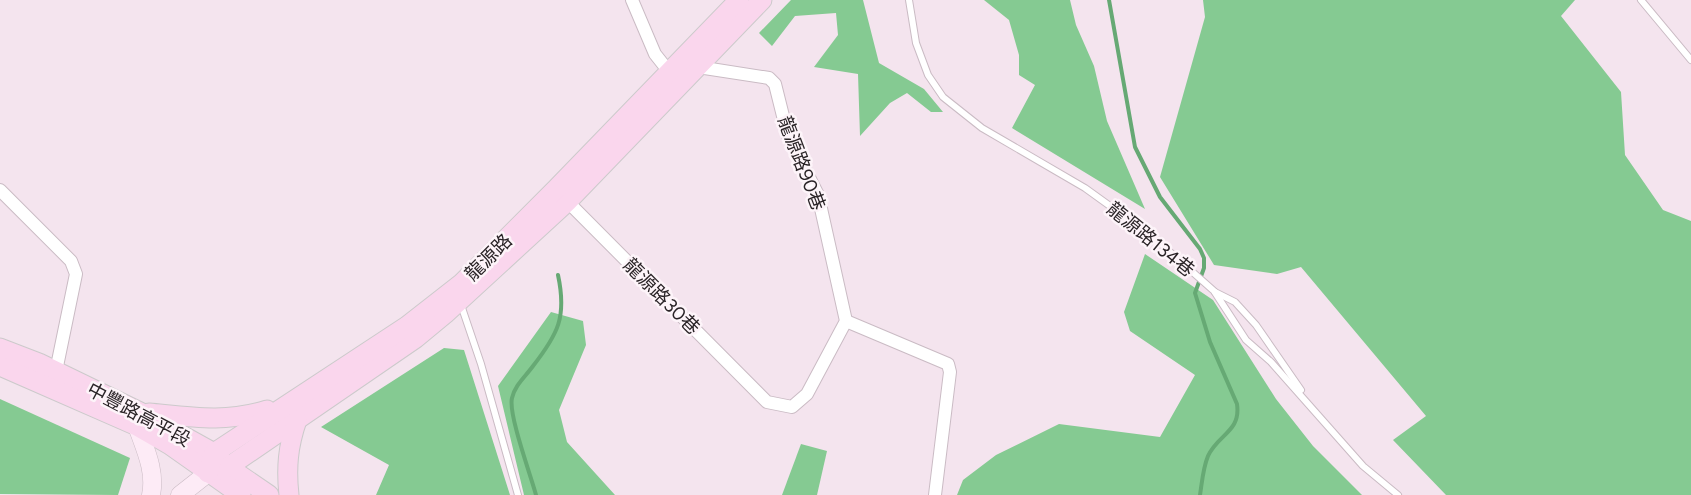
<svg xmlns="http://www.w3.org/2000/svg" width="1691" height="495" viewBox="0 0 1691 495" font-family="Figtree,'Noto Sans TC',sans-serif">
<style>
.forest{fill:#85ca92}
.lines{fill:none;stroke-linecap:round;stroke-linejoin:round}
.stream{stroke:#66a974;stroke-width:4}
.lane-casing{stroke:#cabbc4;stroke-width:8}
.street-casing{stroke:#cabbc4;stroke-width:14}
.secondary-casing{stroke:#cabbc4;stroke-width:19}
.primary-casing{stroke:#cccacb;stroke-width:21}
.lane{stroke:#fff;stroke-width:6}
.street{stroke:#fff;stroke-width:12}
.secondary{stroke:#fdebf6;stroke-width:18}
.primary{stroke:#fad6ed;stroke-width:19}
.labels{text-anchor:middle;stroke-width:5;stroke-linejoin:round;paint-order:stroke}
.street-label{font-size:19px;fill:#2a2427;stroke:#fdf4f9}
</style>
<rect width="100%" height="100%" fill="#f4e4ee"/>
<!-- forest -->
<g class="forest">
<polygon points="791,0 863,0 879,63 924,89 943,112 931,112 907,93 890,103 860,136 858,74 814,67 838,35 836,13 795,16 772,46 759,33"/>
<polygon points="984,0 1070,0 1076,25 1094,66 1107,121 1145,209 1012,128 1035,85 1019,75 1019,55 1009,20"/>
<polygon points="1203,0 1575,0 1561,16 1621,92 1625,155 1663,210 1691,221 1691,495 1446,495 1393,440 1426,416 1301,267 1277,274 1214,265 1160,177 1205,17"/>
<polygon points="1145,254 1213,300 1276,399 1313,446 1362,495 957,495 963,480 996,455 1059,424 1160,437 1195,375 1130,331 1124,312"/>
<polygon points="551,312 583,321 586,345 559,410 567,442 615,495 524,495 498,386"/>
<polygon points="444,348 464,350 510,495 376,495 389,465 321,427"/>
<polygon points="0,399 130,458 118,495 0,494"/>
<polygon points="801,444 827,451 817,495 782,495"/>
</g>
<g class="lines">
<!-- stream -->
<g class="stream">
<path d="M1109,0L1135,147L1160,197L1200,249L1204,258V268L1195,293L1210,342L1237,404C1241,432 1218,434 1208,456C1203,468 1202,482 1200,495"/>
<path d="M536,495C531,476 508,414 512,398C515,385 525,377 533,366C558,334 567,317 558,275"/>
</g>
<!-- lane casing -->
<g class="lane-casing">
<g id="lane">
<polyline points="909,0 916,43 928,75 943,97 982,128 1085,188 1153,237 1214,291 1246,340 1271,362 1363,466 1398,495"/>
<polyline points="1641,0 1691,60"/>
<polyline points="1215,292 1235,302 1256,325 1301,390"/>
<polyline points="460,302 481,364 518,495"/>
</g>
</g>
<!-- street casing -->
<g class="street-casing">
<g id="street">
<polyline points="632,0 655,54 674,78"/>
<polyline points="0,190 71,261 76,274 56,371"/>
<polyline points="563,197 767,402 792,407 807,394 846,321 818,195 788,136 775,84 769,78 698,67"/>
<polyline points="846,321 948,364 950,372 935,495"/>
</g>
</g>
<!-- secondary casing -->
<g class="secondary-casing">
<g id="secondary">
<path d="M137,426C145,449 156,471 151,495"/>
<polyline points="180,495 208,473"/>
</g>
</g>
<!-- primary casing -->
<g class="primary-casing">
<g id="primary">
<polyline points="0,348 39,363 140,412 214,453 228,467 269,495"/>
<polyline points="0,366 137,426 170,445 241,495"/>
<path d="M149,413C191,417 226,423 267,410"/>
<polyline points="208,473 228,467 416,338 445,314 568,201 762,0"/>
<polyline points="208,473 214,453 407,326 462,283 556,189 739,0"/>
<path d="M289,495C286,468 288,446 297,420"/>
</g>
</g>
<!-- lane -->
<use href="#lane" class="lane"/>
<!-- street -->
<use href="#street" class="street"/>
<!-- secondary -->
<use href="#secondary" class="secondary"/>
<!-- primary -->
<use href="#primary" class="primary"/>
</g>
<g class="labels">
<!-- street labels -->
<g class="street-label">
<text transform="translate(802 163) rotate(69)" y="7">龍源路90巷</text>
<text transform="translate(1151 239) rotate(39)" y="7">龍源路134巷</text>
<text transform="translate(488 257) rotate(-45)" y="7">龍源路</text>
<text transform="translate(662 296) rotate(45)" y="7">龍源路30巷</text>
<text transform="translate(139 414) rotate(28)" y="7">中豐路高平段</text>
</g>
</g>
</svg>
